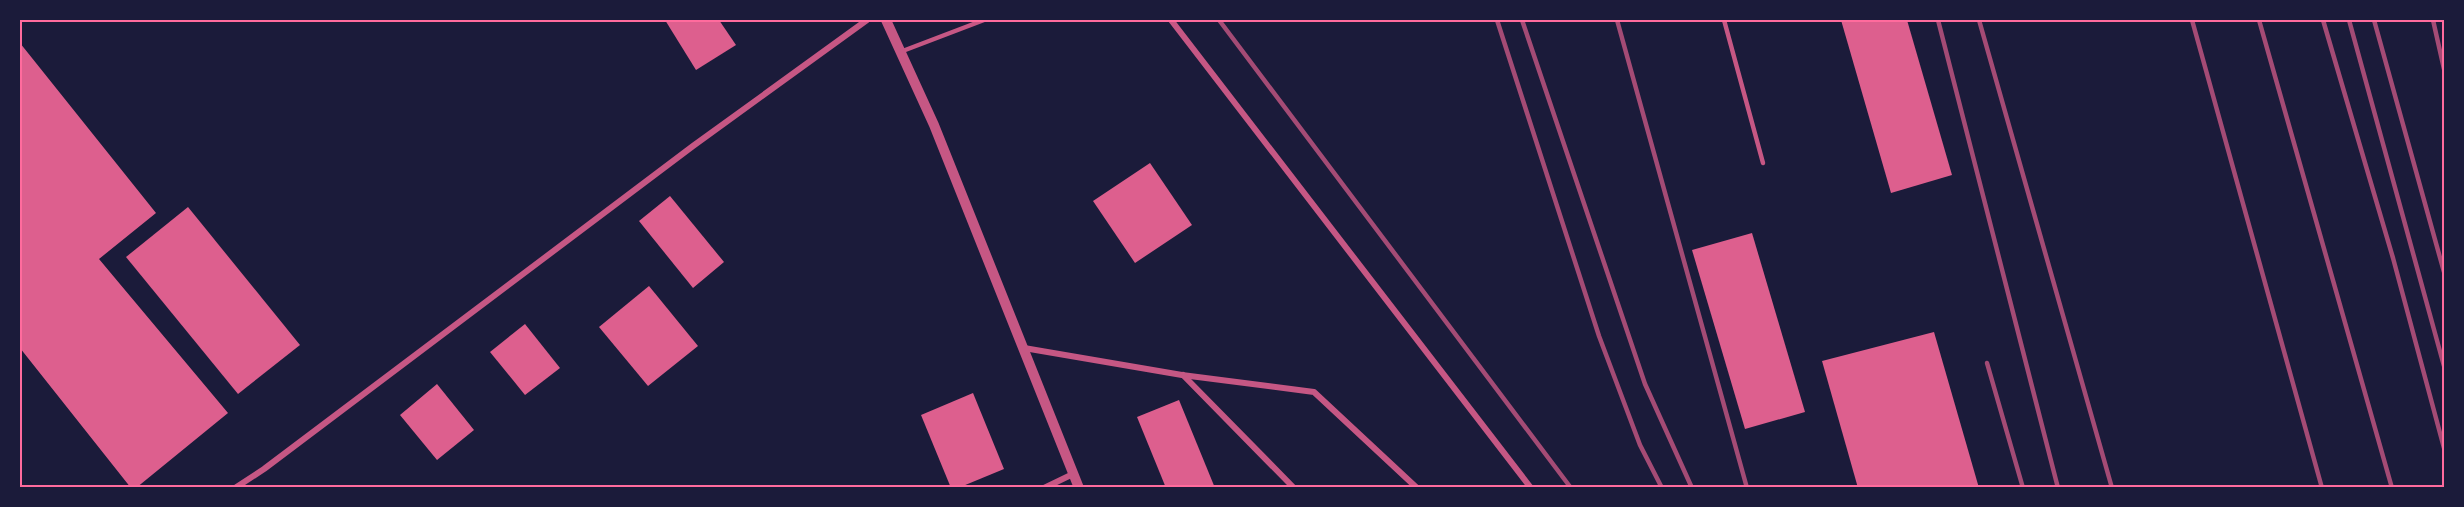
<svg xmlns="http://www.w3.org/2000/svg" width="2464" height="507" viewBox="0 0 2464 507" font-family="'PT Sans Narrow',sans-serif">
<style>
.building{fill:#dd5f8e}
.lines{fill:none;stroke-linecap:round;stroke-linejoin:round}
.service{stroke:#c65784;stroke-width:4.5}
.minor{stroke:#c65784;stroke-width:6}
.tertiary{stroke:#c65784;stroke-width:10}
.rail{stroke:#a44b75;stroke-width:4.5}
.neatline{fill:none;stroke:#ff6b9d;stroke-width:2}
</style>
<rect width="100%" height="100%" fill="#1b1b3a"/>
<!-- building -->
<g class="building">
<polygon points="665,20 719,20 736,45 696,70"/>
<polygon points="1841,20 1907,20 1952,175 1891,193"/>
<polygon points="20,43 156,213 99,259 228,413 136,488 131,488 20,348"/>
<polygon points="1150,163 1192,225 1135,263 1093,201"/>
<polygon points="670,196 724,262 693,288 639,221"/>
<polygon points="188,207 300,345 238,394 126,257"/>
<polygon points="1752,233 1805,412 1745,429 1692,250"/>
<polygon points="649,286 698,346 648,386 599,327"/>
<polygon points="525,324 560,368 525,395 490,352"/>
<polygon points="1934,332 1979,488 1858,488 1822,361"/>
<polygon points="437,384 474,430 437,460 400,415"/>
<polygon points="973,393 1004,469 958,488 951,488 921,415"/>
<polygon points="1179,400 1215,488 1166,488 1137,417"/>
</g>
<g class="lines">
<!-- service -->
<g class="service">
<polyline points="1724,20 1763,163"/>
<polyline points="900,52 984,20"/>
</g>
<!-- minor -->
<g class="minor">
<polyline points="1171,20 1531,488"/>
<polyline points="1024,348 1182,375 1314,392 1417,488"/>
<polyline points="1183,375 1294,488"/>
<polyline points="235,488 264,469 693,146 867,20"/>
<polyline points="1044,488 1073,474"/>
</g>
<!-- tertiary -->
<polyline class="tertiary" points="886,20 934,125 1079,488"/>
<!-- rail -->
<g class="rail">
<polyline points="1219,20 1571,488"/>
<polyline points="1497,20 1599,336 1640,445 1662,488"/>
<polyline points="1522,20 1645,384 1692,488"/>
<polyline points="1617,20 1747,488"/>
<polyline points="1938,20 2058,488"/>
<polyline points="1979,20 2112,488"/>
<polyline points="2192,20 2322,488"/>
<polyline points="2259,20 2392,488"/>
<polyline points="2323,20 2393,258 2444,448"/>
<polyline points="2349,20 2444,366"/>
<polyline points="2374,20 2444,272"/>
<polyline points="2433,20 2444,69"/>
<polyline points="1987,363 2023,488"/>
</g>
</g>
<!-- border -->
<rect width="2464" height="507" fill="none" stroke="#1b1b3a" stroke-width="42"/>
<rect x="21" y="21" width="2422" height="465" class="neatline"/>
</svg>
